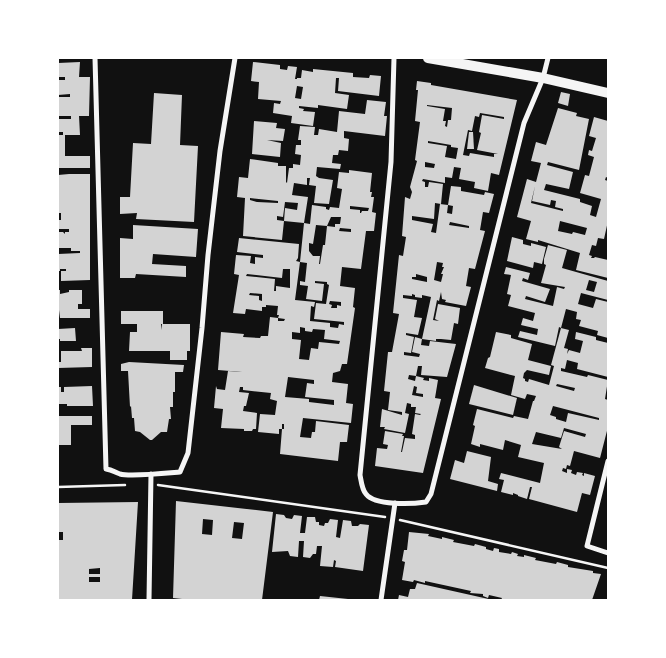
<svg xmlns="http://www.w3.org/2000/svg" width="666" height="658" viewBox="0 0 666 658" font-family="Arial,sans-serif">
<style>
.building{fill:#d3d3d3;fill-rule:evenodd}
.lines{fill:none;stroke-linecap:round;stroke-linejoin:round}
.path{stroke:#f5f5f5;stroke-width:2.5}
.minor{stroke:#f5f5f5;stroke-width:5}
.secondary{stroke:#f5f5f5;stroke-width:10}
</style>
<rect width="100%" height="100%" fill="#111"/>
<!-- building -->
<g class="building">
<polygon points="80,62 79,77 90,77 89,116 79,116 80,135 65,135 65,156 90,156 90,168 58,168 58,135 63,135 63,132 58,132 58,119 71,119 71,116 58,116 58,97 70,97 70,94 58,95 58,80 65,80 65,77 58,77 58,63"/>
<path d="M253,62L280,65V69L287,70L288,66L297,67L295,79H297V78H301L302,70L313,72V69L353,73V77L369,78L370,75L381,76L379,96L338,91L339,78H336L335,93L349,95L347,109L318,105V108L299,106V108L304,109L303,111L315,112L313,126L291,123L292,116L273,113L274,103L280,104L281,101L258,99L259,82L251,81ZM297,86L303,87L301,99L295,98Z"/>
<path d="M417,81L431,83V85L517,100L499,175L491,173L488,191L474,188L475,182L459,179L461,168L454,167L452,178L445,177V183L423,179L422,181L425,182V187H428L429,182L443,184L441,204L435,203L434,219L412,216V220L433,224L431,232L436,233L440,204L448,205L447,213L452,214L453,206L448,205L451,186L461,187V191L484,195L485,192L494,194L489,213L483,212L480,230L485,231L475,269L469,268L466,286L471,287L466,306L445,302L446,300L442,299L441,292L439,301L437,300L433,320L439,321L435,319L438,304L460,308L458,324L454,323L451,340L441,339H436V341L422,339L431,297L422,295V298L415,297V295L412,294V296L403,295V298L417,300L414,317L422,318L418,335L406,333V335L414,337L411,353L404,352V355L419,357L420,354L412,352L415,337L422,339L421,345L429,346L430,341L456,344L447,377L421,375L422,366H418L416,376L409,375L408,379L415,381L416,376L424,378L423,380L429,381V378L438,380L435,398L441,399L423,473L375,466L377,448L387,449L388,445L383,444L385,431L403,434L402,436H404L401,452H402L405,438L415,439V435L412,434L415,414L420,415L421,414L415,413L416,407H411V404L407,403L405,413L409,414L405,433L384,429L385,427H380L382,409L402,415V412L388,410L390,392L384,391L388,352H392L399,314L393,313L399,255L403,256L406,237L402,236L405,197L410,199L412,192L410,187L417,161L415,160L420,122L415,121L418,90H416ZM427,105L452,108L451,120H448L447,127L445,126L446,121H443L445,109L427,106ZM480,113L504,117V119L482,115L479,132L481,133L477,150L498,154H494V157L470,153L469,156L463,155L468,130L472,131L475,116L479,117ZM428,141L451,145V147L458,148L456,159L445,157L447,146L428,143ZM425,162L435,164L434,168L425,167ZM450,222L469,226V228L449,225ZM437,262L443,263L442,267H444L441,274H443L441,282L434,280ZM416,274L427,277V282L412,279V277H416ZM414,386L417,387L416,393L423,394V397L412,395Z"/>
<polygon points="561,92 570,94 568,106 558,103"/>
<polygon points="154,93 182,95 180,145 198,146 194,222 136,219 137,213 120,214 120,197 130,197 133,143 151,144"/>
<path d="M367,100L386,102L384,116H387L385,136L344,131V138L349,139L348,151L339,150L338,155H333L332,163L341,164L340,169L317,167L316,176L319,178L333,180L329,204L314,203L316,186L309,185L310,178H307V185L294,183L292,195L308,197L304,223L284,221L285,208L297,210L298,203L285,202L283,217L277,216V220L284,221L282,240L243,236L245,198L237,197L239,177L248,178L250,159L278,163V166H286V182L287,183L289,168H293V164L300,165L301,155L295,154L296,145H301V140H298L300,126L315,127L314,135H318L319,129L337,132L339,111L365,114ZM250,198L278,201V203L257,202L250,200Z"/>
<path d="M558,108L577,113L576,116L589,119L579,170L548,162L547,165L573,172L569,189L546,184L544,190L580,199V202L592,206L590,215L596,217L601,199L580,193L585,175L589,176L594,157L588,155L589,150L592,151L596,138L589,136L594,117L608,121V178L606,177L605,180L608,181V221L604,239L598,238L596,246L592,245L589,255L592,256L591,258H594L595,257L608,260V278L576,270L580,253L538,240V242L526,239L531,221L517,217L527,179L536,182L541,163L531,161L536,142L546,145ZM535,186L532,201L550,205L551,200L556,201L555,207L563,209V211L531,203ZM560,221L587,228L585,235L573,232L572,234L558,231Z"/>
<polygon points="254,121 277,123 276,128 285,129 283,141 267,140 281,143 280,157 252,154"/>
<polygon points="469,132 473,132 474,149 467,149"/>
<path d="M349,170L372,173L370,192H372L371,197H374L372,212L376,213L374,231H366L361,269L342,267L340,286L355,288L353,307L355,308L347,364H342L340,371L333,373L332,382L348,384L346,403L353,404L351,423L303,418L300,437L311,438L312,432H315L316,421L349,425L347,442H340L338,461L280,454L282,429H284V424H282V429H279V434L258,432L260,414L275,415L277,401L270,399L271,393L243,390V387H240L239,392L249,393L246,406H244L243,411L257,413L256,429H253L252,431H244V429L221,428L223,409L214,408L216,386L217,389L225,390L228,371L242,372L218,370L221,332L244,334L243,337L260,338L261,336H268L270,317L278,318V321H284L285,319L278,318L279,315H277L278,306L266,305V307H262V311L246,309L245,314L233,313L239,275L234,274L236,255L251,256L250,263L255,264V257L263,258V255L237,252L239,238L299,244L298,258L296,261L300,262L304,223L310,224L312,205L326,207V209L329,210L330,207L339,208L342,189L337,188L339,172L349,173ZM350,206L369,208L368,211H362L361,213H360V210L350,209ZM331,217H341L340,224H335V227L327,226L325,245H323L320,264H319L320,256H313L309,251V243L313,244L316,225L327,226ZM340,228L351,229V232L339,231ZM300,262L307,263L305,282L300,281V285L308,286L306,299L322,301L324,284L315,283V281L327,282V284L329,285L326,304L316,303L314,319L344,322V325L339,324L338,328L330,327V323L310,321L311,306L314,307L315,302L295,300ZM283,269H290V288L276,286V291H274L275,279L246,276L247,274L282,278ZM250,293L262,294V301L259,300V296L249,295ZM330,301L341,302V306L337,305V308H331L332,305L329,304ZM300,327L305,328V331L312,332L313,329L325,330L324,339L340,341L339,344L319,342L318,349L311,348L309,360L299,359L301,340L292,339V332L300,333ZM288,377L314,380V384L307,383L305,397L334,400V405L309,402V399L285,397Z"/>
<polygon points="69,174 90,174 90,280 61,281 61,271 66,271 66,269 60,269 60,271 58,271 58,254 80,253 80,251 71,251 71,248 58,248 58,232 63,232 65,234 65,232 69,232 69,229 58,229 58,220 61,220 61,213 58,213 58,175"/>
<polygon points="133,225 198,229 196,257 153,254 152,264 186,266 186,277 136,274 135,278 120,278 120,238 133,239"/>
<polygon points="512,237 523,240 523,244 531,246 531,243 546,247 542,264 534,262 533,268 507,261"/>
<path d="M548,245L567,250L562,268L608,281V300L581,293L578,304L593,308L596,299L608,302V338L597,335L598,331L579,326L581,320L576,319L577,312L566,309L561,328L559,327L555,346L518,337L520,331L537,335L538,329L521,325L523,318L533,321L535,313L508,306L511,295L507,294L511,275L504,274L506,267L530,273L528,280L523,278L522,281L550,289L545,302L526,296L525,299L553,306L557,287L564,289L565,287L541,283L546,265L544,264V259ZM589,280L597,282L594,292L586,290Z"/>
<polygon points="58,290 60,290 60,294 69,292 69,290 82,290 82,304 78,304 78,309 90,309 90,318 60,318 59,310 58,310"/>
<polygon points="121,311 163,311 163,324 161,324 161,330 162,324 190,324 190,351 187,351 187,360 170,360 170,351 129,351 130,332 137,332 137,324 121,324"/>
<polygon points="75,328 76,341 60,341 60,339 58,339 58,329"/>
<path d="M561,328L569,330L564,348L568,349L567,354L569,350L580,353L583,341L575,339L576,332L596,337V340L608,343V377L577,369L578,363L567,360L565,369L561,368V371L587,377L588,375L608,380L605,399L608,400V427L600,458L574,451L570,466L567,465L566,469L563,468L562,471L567,473V469L572,470L571,473L576,475L577,472L583,473L582,475L584,476V473L595,476L590,495L574,491L582,493L577,512L529,499L532,487H530L527,499L518,496V495L513,493V495L501,492L504,480L499,479L501,473L540,483L544,463L518,457L521,445L505,440L503,450L480,444V447L471,444L475,426L473,425L477,409L513,418L514,416L528,419L533,401H534L536,396L527,394L525,399L511,395L515,376L485,368L488,358L490,357L496,332L511,335V338L532,344L528,360L551,366L549,375L527,370L524,373L523,378L525,379V381L528,382L529,379L549,385L554,366L551,365ZM557,384L575,388L574,391L556,386ZM553,406L599,418V420L568,413L566,422L556,419V417L550,415ZM564,428L586,434L585,437L564,431L559,447L562,449L532,444L536,432L561,438Z"/>
<polygon points="81,348 92,348 92,367 58,368 58,362 61,362 61,351 82,351"/>
<polygon points="129,362 184,365 183,372 175,372 175,392 173,392 173,407 170,407 171,419 169,419 167,432 161,432 152,440 150,440 140,432 135,431 134,418 132,418 131,406 130,407 128,371 121,371 121,364"/>
<polygon points="474,385 517,398 513,415 469,404"/>
<polygon points="92,386 93,406 67,406 67,404 58,404 58,387 61,387 61,392 64,392 64,387"/>
<polygon points="58,416 92,416 92,425 71,425 71,445 58,445"/>
<polygon points="467,451 491,457 488,481 498,484 497,491 450,479 455,460 464,463"/>
<path d="M176,501L273,512L262,600H191L173,598ZM203,519L213,520L212,535L202,534ZM234,522L244,523L242,539L232,538Z"/>
<path d="M138,502L132,600H58V540H63V532H58V503ZM100,568V574H89V569ZM89,577H100V582H89Z"/>
<polygon points="276,514 284,515 286,518 292,519 294,515 302,516 300,533 305,533 307,517 315,517 316,522 319,522 319,525 324,526 325,523 328,523 330,519 338,520 336,537 340,538 343,520 351,521 352,526 358,526 360,524 369,525 363,571 335,567 336,561 334,560 333,567 320,566 322,546 317,546 316,554 313,554 310,558 303,557 304,541 299,541 298,557 290,556 288,551 272,552"/>
<polygon points="409,532 429,534 428,536 442,539 442,537 454,540 453,542 474,546 475,544 486,547 486,549 493,551 494,548 499,549 499,552 511,554 512,552 518,554 517,556 524,557 524,555 536,558 535,560 556,564 557,562 568,565 568,567 593,571 593,573 601,574 592,600 514,600 508,599 504,600 501,600 502,598 489,595 488,598 483,596 483,594 470,593 471,591 425,581 425,583 414,580 413,582 402,580 405,562 402,561 404,550 407,550"/>
<polygon points="417,583 493,600 398,600 399,595 408,597 410,589 415,589"/>
<polygon points="320,596 348,599 348,600 319,600"/>
</g>
<g class="lines">
<!-- path -->
<g class="path">
<polyline points="158,485 385,517"/>
<polyline points="58,487 125,485"/>
<polyline points="400,520 608,568"/>
</g>
<!-- minor -->
<g class="minor">
<path d="M95,58L106,469C113,470 114,472 120,474C130,477 168,473 180,472L188,453L202,328L208,255L220,151L235,58"/>
<path d="M394,58L391,162L360,475C361,480 362,490 366,494C375,506 412,504 426,502L431,494L524,123L543,78L548,58"/>
<polyline points="608,461 587,546 608,553"/>
<polyline points="149,600 151,474"/>
<polyline points="381,600 395,503"/>
</g>
<!-- secondary -->
<polyline class="secondary" points="428,58 543,78 608,93"/>
</g>
<!-- border -->
<rect width="666" height="658" fill="none" stroke="#ffffff" stroke-width="118"/>
</svg>
